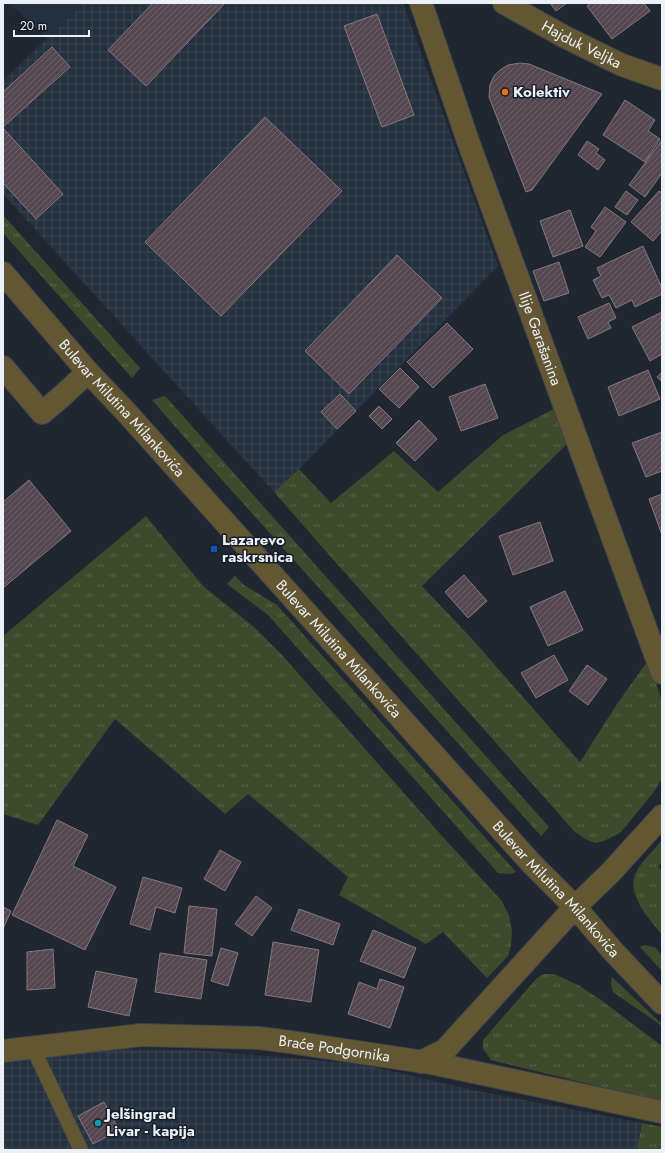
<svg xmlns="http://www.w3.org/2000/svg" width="665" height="1153" viewBox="0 0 665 1153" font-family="Jost,sans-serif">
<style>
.built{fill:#25313f}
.industrial{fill:url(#industrial-grid)}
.grass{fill:url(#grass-tufts)}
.building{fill:url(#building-hatch);stroke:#85777f}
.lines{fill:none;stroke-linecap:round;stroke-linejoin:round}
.service-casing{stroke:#3d434d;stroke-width:16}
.minor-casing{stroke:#3d434d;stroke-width:24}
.tertiary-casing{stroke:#3d434d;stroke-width:24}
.service{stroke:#635632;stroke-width:14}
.minor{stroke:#635632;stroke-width:22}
.tertiary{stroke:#635632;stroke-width:22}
.food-dot{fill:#e8710a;stroke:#171e27;stroke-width:1.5}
.transit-dot{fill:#1a4fb4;stroke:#171e27;stroke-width:1.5}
.culture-dot{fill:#0f9aa8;stroke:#171e27;stroke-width:1.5}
.labels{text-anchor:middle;stroke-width:3;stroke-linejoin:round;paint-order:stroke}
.street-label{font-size:15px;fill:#ecf1f8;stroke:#171e27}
.poi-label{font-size:15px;font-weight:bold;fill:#ecf1f8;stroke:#171e27;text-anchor:start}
</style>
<defs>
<pattern id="industrial-grid" width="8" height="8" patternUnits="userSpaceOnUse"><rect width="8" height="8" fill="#25313f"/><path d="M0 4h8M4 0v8" fill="none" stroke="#3a4552"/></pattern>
<pattern id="grass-tufts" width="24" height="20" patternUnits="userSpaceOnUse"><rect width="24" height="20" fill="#3f492c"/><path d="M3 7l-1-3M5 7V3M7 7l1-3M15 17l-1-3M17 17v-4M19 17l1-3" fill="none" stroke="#5b644b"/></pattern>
<pattern id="building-hatch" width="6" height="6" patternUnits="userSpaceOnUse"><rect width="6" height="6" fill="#54474f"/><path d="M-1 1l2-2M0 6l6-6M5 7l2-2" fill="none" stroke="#6d6269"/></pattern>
</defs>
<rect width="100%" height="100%" fill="#202731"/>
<!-- built -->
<polygon class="built" points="10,3 84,3 47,39"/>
<!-- industrial -->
<g class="industrial">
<polygon points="84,3 403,3 498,266 299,469 274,492 3,194 3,81"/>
<polygon points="105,1049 196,1050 361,1064 473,1090 642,1123 637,1150 3,1150 3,1063"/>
</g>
<!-- grass -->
<g class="grass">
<polygon points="3,215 140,368 132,378 3,233"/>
<polygon points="164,396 166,397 549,827 541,836 206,462 152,400"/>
<polygon points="560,406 571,440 422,586 473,640 580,762 617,704 649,659 662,702 662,777 657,788 621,832 604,841 595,843 585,839 574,831 338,565 274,492 299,469 331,503 394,451 438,492 503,435"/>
<polygon points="146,516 203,586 254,627 282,655 442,836 501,900 509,915 512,931 511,946 508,956 487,978 443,932 426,944 339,895 348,877 248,794 225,814 115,719 38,825 3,814 3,636"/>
<polygon points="235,576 244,585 277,605 516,872 511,874 498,873 268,615 227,584"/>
<path d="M662,840V863L658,866L662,872V935C649,918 623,892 638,869C644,859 654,850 662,840Z"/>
<polygon points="645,945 656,948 662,956 662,971 640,947"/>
<polygon points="544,974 554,974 578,985 601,1000 662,1046 662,1102 491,1060 483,1049 483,1040 537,978"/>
<polygon points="612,977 662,1024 662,1026 613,992 611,983"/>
<polygon points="642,1123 662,1127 662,1150 637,1150"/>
</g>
<!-- building -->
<g class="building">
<polygon points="153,3 225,3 146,86 108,50"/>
<polygon points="550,3 567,3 556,11"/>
<polygon points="591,3 644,3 650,11 612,39 587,6"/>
<polygon points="377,14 414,115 382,127 344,26"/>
<polygon points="52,47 70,67 3,127 3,92"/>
<polygon points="520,63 529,64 602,94 532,190 526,192 489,97 490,85 494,76 500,70 508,65"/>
<polygon points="625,100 655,120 648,131 660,139 645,162 603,135"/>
<polygon points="265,117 342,191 221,316 145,242"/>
<polygon points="3,128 63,194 36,219 3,183"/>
<polygon points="662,140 662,173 645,197 629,185"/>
<polygon points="587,141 599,149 596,153 605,160 598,170 578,155"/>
<polygon points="626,191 638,200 627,215 615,207"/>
<polygon points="659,191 662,193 662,231 653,241 631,222"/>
<polygon points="605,207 626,222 600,257 585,247 596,231 591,227"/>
<polygon points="570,210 583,246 553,257 540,221"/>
<polygon points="643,246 662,288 662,294 635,307 632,300 616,308 609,295 602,298 593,280 601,276 597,268"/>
<polygon points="397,255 442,298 349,394 305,351"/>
<polygon points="559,262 569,293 544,301 533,271"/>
<polygon points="609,303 616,318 608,322 611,328 588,339 578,317"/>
<polygon points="662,312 662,354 650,361 632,327"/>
<polygon points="447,323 473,349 433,388 407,362"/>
<polygon points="400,368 419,387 399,408 379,389"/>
<polygon points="648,370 660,399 619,416 608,387"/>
<polygon points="662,372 662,382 657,377"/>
<polygon points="485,384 498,418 461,431 449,397"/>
<polygon points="340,394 356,411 337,429 321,412"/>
<polygon points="379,406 392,419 382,429 369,416"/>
<polygon points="419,420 437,439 415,461 396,443"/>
<polygon points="662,432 662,471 646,477 632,443"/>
<polygon points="29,480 71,531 3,588 3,502"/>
<polygon points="662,494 662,535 649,499"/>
<polygon points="540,522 553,561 513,575 499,536"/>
<polygon points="464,575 487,601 468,618 445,592"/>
<polygon points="565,591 583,630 548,646 530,607"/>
<polygon points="554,655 568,680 536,698 521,673"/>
<polygon points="587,665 607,679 588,705 569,691"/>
<polygon points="57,820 88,835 73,866 116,887 85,950 12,915"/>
<polygon points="220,850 241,862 225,891 204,879"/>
<polygon points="143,877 182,888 175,913 156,907 150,930 130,924"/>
<polygon points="256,896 272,908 252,936 235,924"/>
<polygon points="189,906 217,909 212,956 184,953"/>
<polygon points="3,907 11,911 3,929"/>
<polygon points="299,909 340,924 333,945 291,930"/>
<polygon points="373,930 416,948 404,978 360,961"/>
<polygon points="273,942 319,950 311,1002 265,995"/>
<polygon points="221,948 238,953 228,986 211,981"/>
<polygon points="53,949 55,988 27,990 27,952"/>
<polygon points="160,953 207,960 201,999 155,992"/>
<polygon points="96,971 137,979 129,1016 88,1007"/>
<polygon points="380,979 404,987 390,1028 348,1014 359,982 377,989"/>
<polygon points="104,1102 119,1130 93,1144 78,1116"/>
</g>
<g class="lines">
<!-- service casing -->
<g class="service-casing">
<polyline id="service" points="33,1048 81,1150"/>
</g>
<!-- minor casing -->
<g class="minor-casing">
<g id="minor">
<path id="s1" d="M421,3L468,141L662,673"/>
<path id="s2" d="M504,3L565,37L622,65L662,79"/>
<polyline points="3,367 42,413 61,397 88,372"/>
<path id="s3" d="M3,1051L141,1035L259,1038L290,1042L431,1063L662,1112"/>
<polyline points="421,1062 445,1050 575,907 611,872 662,816"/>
</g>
</g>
<!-- tertiary casing -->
<g class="tertiary-casing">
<g id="tertiary">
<path id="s4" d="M3,273L88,372L126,412L532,864L575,907L612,950L662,1003"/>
</g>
</g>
<!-- service -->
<use href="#service" class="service"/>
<!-- minor -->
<use href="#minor" class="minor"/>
<!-- tertiary -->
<use href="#tertiary" class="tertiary"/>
</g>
<!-- markers -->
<circle class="food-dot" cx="505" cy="92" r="4"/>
<rect class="transit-dot" x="210" y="545" width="8" height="8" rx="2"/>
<circle class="culture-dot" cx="98" cy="1123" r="4"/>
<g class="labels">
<!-- street labels -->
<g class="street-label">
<text dy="5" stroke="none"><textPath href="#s2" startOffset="88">Hajduk Veljka</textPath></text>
<text dy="5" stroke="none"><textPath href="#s1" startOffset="356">Ilije Garašanina</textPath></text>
<text dy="5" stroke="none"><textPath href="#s4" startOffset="180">Bulevar Milutina Milankovića</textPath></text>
<text dy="5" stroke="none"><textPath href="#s4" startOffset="504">Bulevar Milutina Milankovića</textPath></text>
<text dy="5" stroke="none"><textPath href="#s4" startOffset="828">Bulevar Milutina Milankovića</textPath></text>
<text dy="5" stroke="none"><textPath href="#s3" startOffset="333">Braće Podgornika</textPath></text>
</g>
<!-- poi labels -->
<g class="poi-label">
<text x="513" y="97">Kolektiv</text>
<text x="222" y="545">Lazarevo<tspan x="222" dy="17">raskrsnica</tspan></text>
<text x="106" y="1119">Jelšingrad<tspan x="106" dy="17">Livar - kapija</tspan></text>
</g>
</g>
<!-- border -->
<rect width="665" height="1153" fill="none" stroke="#ecf1f8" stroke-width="8"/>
<!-- scale -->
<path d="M14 30v6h75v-6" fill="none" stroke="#ecf1f8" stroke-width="2"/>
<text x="20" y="30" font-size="12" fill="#ecf1f8" stroke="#171e27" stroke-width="3" paint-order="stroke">20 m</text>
</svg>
